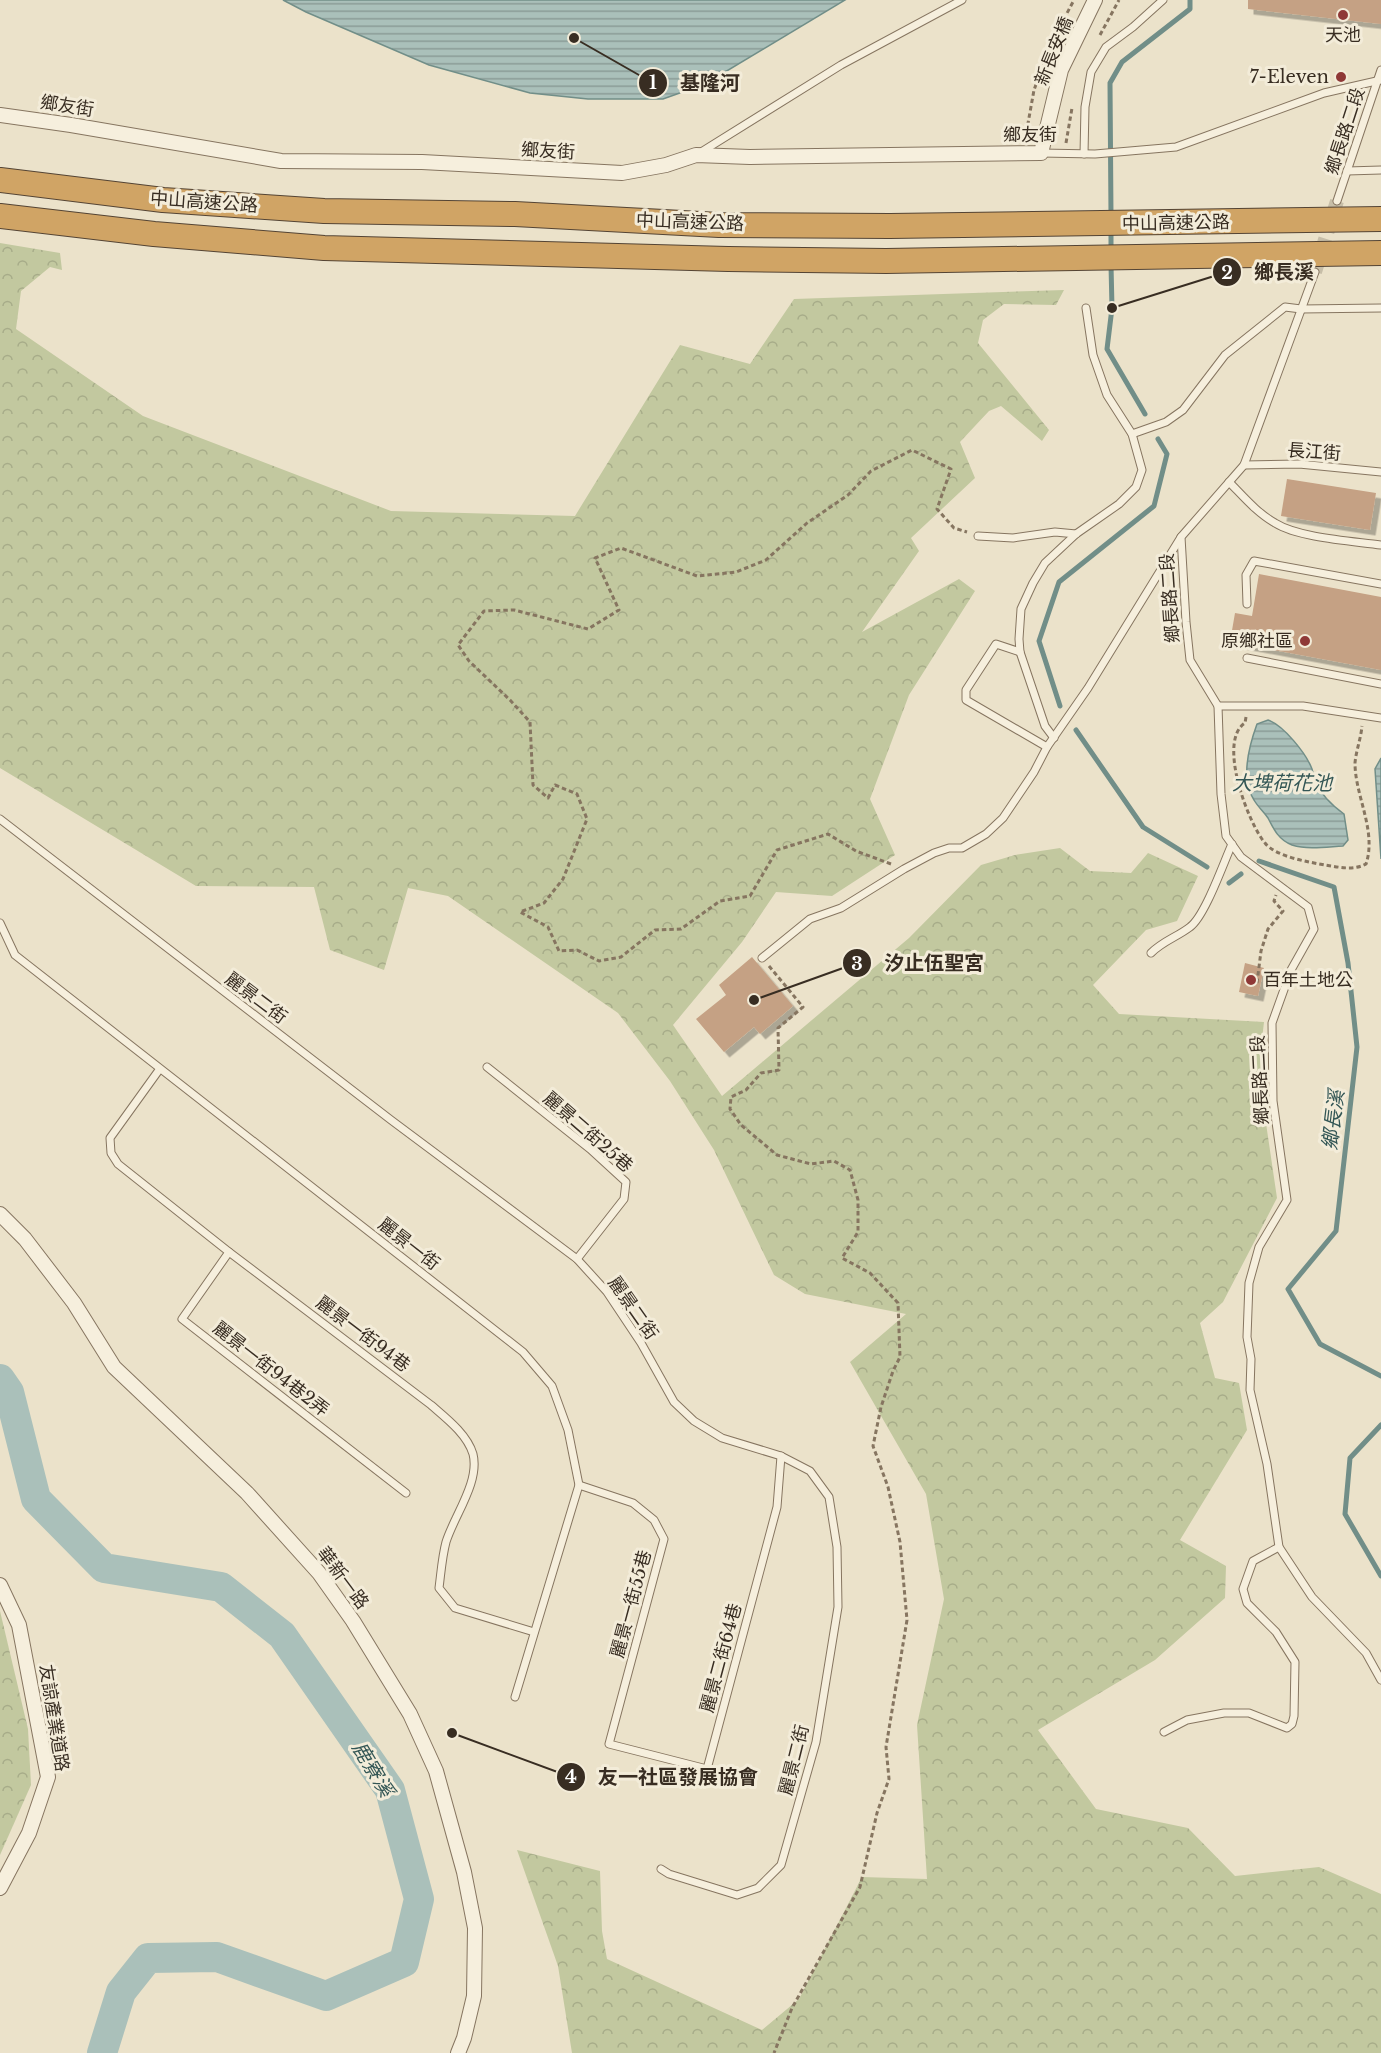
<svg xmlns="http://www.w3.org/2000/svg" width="1381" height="2053" viewBox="0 0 1381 2053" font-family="'Libre Baskerville','Noto Sans TC',serif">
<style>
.forest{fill:url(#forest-crowns)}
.water{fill:url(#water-rules);stroke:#718e88;stroke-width:1.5}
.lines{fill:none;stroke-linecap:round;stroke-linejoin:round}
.stream{stroke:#718e88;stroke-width:5}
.river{stroke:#aac0ba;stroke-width:30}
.building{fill:#c5a184;filter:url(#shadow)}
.minor-tunnel{stroke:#c7bea8;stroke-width:14;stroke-dasharray:14 7;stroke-linecap:butt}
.service-casing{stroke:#867560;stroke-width:9}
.minor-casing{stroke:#867560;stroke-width:16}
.motorway-casing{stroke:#544434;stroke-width:26}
.path{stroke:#867560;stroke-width:3;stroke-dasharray:4.5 3;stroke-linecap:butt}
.service{stroke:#f6efdd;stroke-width:7}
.minor{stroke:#f6efdd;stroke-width:14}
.motorway{stroke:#d0a465;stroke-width:24}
.poi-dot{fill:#8f3836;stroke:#f3ecd9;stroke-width:2}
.labels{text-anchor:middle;stroke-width:6;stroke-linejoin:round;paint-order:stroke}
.poi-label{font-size:18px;fill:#382d22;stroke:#f3ecd9;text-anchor:end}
.street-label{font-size:18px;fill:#382d22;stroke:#f3ecd9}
.water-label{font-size:20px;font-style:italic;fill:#335655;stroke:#f3ecd9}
.leader{fill:none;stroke:#382d22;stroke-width:2}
.callout-dot{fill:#382d22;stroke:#f3ecd9;stroke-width:2}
.mark-label{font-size:18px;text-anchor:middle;font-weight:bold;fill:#fff}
.callout-label{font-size:20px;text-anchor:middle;font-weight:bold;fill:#382d22;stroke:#f3ecd9;stroke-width:6;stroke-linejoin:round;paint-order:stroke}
</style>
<defs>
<pattern id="forest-crowns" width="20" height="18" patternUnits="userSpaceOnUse" patternTransform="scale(1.5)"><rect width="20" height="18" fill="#c2c89f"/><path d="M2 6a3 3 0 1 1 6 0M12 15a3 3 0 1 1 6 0" fill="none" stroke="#a7ac89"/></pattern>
<pattern id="water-rules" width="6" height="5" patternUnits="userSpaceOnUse" patternTransform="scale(1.5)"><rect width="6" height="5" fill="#aac0ba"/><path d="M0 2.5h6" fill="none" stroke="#8b9c97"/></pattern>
<filter id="shadow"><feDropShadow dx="5.5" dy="5.5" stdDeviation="0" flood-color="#0004"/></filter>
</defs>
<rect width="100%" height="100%" fill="#ebe2ca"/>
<!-- forest -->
<g class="forest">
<polygon points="0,243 60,253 62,270 50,267 21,291 16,329 143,416 391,511 575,516 680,345 750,364 794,299 1064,290 1056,305 1004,304 983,320 978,343 1049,430 1042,441 1001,406 989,411 960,442 975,478 911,538 919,551 862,632 959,579 975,591 909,695 870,799 895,855 832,896 776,892 742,942 673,1025 722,1096 909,938 981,865 1015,855 1060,848 1090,871 1131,873 1148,853 1198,876 1177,921 1146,930 1093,985 1119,1014 1264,1022 1261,1048 1263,1103 1277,1198 1223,1302 1200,1323 1215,1378 1239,1383 1247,1430 1180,1540 1226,1566 1225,1598 1155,1660 1038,1730 1096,1809 1188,1828 1235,1876 1319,1867 1381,1894 1381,2053 572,2053 558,1966 517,1850 600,1871 602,1931 607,1959 762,2030 799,1999 862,1877 927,1879 917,1725 944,1599 926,1494 850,1362 906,1314 805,1294 774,1275 714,1150 670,1081 618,1013 448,896 408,888 384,970 330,950 314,887 196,886 0,768"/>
<polygon points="0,1611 28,1729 31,1785 0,1855"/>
</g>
<!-- water -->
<g class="water">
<polygon points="283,0 845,0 705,84 663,99 588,99 530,93 429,65 306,12"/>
<path d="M1268,720C1283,725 1306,753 1312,769C1313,773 1314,778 1316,782C1321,795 1333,806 1344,814L1348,840L1343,846C1326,847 1308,850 1292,845C1279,840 1274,830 1268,818C1264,812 1258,807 1254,800C1240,779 1249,746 1257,724Z"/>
<polygon points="1381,758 1381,859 1375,769"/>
</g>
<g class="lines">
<!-- stream -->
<g class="stream">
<polyline points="1111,216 1110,83 1122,62 1190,9 1190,0"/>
<polyline points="1111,229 1111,252"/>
<polyline points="1111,265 1112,308 1107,349 1145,414"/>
<polyline points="1060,706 1039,641 1059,582 1154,506 1167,454 1158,439"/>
<polyline points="1076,730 1143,827 1207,867"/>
<polyline points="1259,861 1334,887 1348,963 1357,1047 1336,1231 1288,1289 1320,1344 1381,1376"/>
<polyline points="1229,883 1241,874"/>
<polyline points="1381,1425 1350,1458 1345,1514 1381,1576"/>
</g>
<!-- river -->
<polyline class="river" points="0,1379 9,1392 36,1499 104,1568 221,1587 282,1635 390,1790 419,1899 404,1962 326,1996 217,1957 148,1958 121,1992 102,2053"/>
</g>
<!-- building -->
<g class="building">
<polygon points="1248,0 1381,0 1381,24 1248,9"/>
<polygon points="1287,479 1376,493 1370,530 1281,516"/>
<polygon points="1259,574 1381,597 1381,670 1230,642 1235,613 1252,616"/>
<polygon points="752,957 793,1006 760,1034 754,1027 724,1052 696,1019 726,995 719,985"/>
<polygon points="1245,963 1264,968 1258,996 1239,992"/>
</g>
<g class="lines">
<!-- minor-tunnel -->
<polyline class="minor-tunnel" points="1315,272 1337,201"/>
<!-- service casing -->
<g class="service-casing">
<g id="service">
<polyline points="1041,153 1095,154 1176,147 1324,93 1381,80"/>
<polyline points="698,154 841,65 962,0"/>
<polyline points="1084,154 1085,107 1091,72 1106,47 1133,27 1163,0"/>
<polyline points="1347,171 1381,170"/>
<polyline points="1337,201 1381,70"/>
<polyline points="1315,272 1244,465 1181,537 1186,622 1190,660 1218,706 1221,794 1226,836 1241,857 1308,907 1314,929 1291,970 1272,1023 1273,1101 1287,1200 1259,1247 1249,1283 1247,1337 1251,1359 1250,1390 1267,1464 1279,1547 1312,1597 1366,1653 1381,1680"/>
<polyline points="1132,434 1166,422 1183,410 1225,355 1285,307 1301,309 1381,308"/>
<polyline points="1244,465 1299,464 1381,472"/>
<path d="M1229,482C1243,496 1257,513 1275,523C1299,538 1352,541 1381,545"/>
<polyline points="978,536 1013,538 1055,532 1076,534"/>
<polyline points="1247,604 1246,575 1254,561 1381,584"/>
<polyline points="1020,652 996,644 966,690 966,700 1047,747"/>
<polyline points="1247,658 1381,684"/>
<polyline points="1218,706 1303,706 1381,718"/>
<polyline points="1054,738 1045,726 1020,652 1019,639 1021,609 1033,583 1045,563 1076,534 1119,504 1136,487 1142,470 1132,434 1107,395 1093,355 1086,308"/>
<polyline points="0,819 391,1120 577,1259 607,1292 641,1343 674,1402 694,1421 722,1438 781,1456 810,1471 829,1497 837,1547 838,1607 816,1742 781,1865 758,1888 737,1895 669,1874 661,1869"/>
<polyline points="0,923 15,955 523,1352 552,1386 568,1430 579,1485 515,1697"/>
<path d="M1151,953C1163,941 1177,937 1190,927C1205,916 1223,864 1232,844"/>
<polyline points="762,958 810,919 841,908 904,869 934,853 949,848 962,848 986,834 1003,818 1034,772 1047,747 1088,688 1181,537"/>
<polyline points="487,1067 590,1149 626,1182 624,1199 577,1259"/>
<path d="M159,1070L110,1138L111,1153L118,1164L229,1252L431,1405C446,1418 467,1434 473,1454C480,1482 454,1516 446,1542C442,1557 441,1573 439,1588L455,1608L534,1632"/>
<polyline points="229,1252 182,1319 406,1493"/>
<polyline points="579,1485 633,1503 654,1520 664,1539 609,1744 707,1769 777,1507 781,1456"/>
<polyline points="1164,1732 1187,1720 1224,1713 1249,1713 1287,1728 1292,1724 1294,1716 1295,1662 1276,1632 1247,1603 1243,1589 1253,1561 1279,1547"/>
</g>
</g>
<!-- minor casing -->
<g class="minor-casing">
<g id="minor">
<polyline points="0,115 71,125 281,161 422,162 622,173 666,165 696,155 750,157 1041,153 1061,70 1095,0"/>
<polyline points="0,1214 25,1239 74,1303 114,1367 247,1493 319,1573 353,1621 410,1714 436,1771 464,1872 475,1928 474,1996 464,2038 458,2053"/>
<polyline points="0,1585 19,1625 48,1777 29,1833 0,1888"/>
</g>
</g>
<!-- motorway casing -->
<g class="motorway-casing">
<g id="motorway">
<polyline points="0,180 163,200 324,211 515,214 719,225 890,226 1381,219"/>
<polyline points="0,216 154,234 324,248 728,259 886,261 1381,253"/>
</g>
</g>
<!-- path -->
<g class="path">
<polyline points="1100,35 1119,0"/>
<polyline points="1025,140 1034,90 1050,45 1074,0"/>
<polyline points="1066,143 1072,108"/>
<path d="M1246,717L1245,723C1217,741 1248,823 1265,843C1276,857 1309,862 1325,865C1339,867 1353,871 1366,864C1377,831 1355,796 1355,763C1356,751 1361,738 1362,726"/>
<polyline points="891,864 856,851 828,834 777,850 750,896 720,901 681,929 655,930 621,957 599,961 577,950 559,951 548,927 520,912 544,903 563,879 587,819 577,794 555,785 548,798 533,785 530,722 510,700 469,661 458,645 484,611 514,610 588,629 619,610 595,558 621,548 697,576 736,572 766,560 807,523 848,495 871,471 912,450 951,469 937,509 954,528 967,532"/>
<polyline points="769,966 803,1007 778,1028 779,1070 761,1073 746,1090 731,1097 730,1109 741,1125 777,1155 811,1164 834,1161 850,1170 858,1200 858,1232 842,1258 870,1273 898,1303 900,1357 893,1371 881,1407 873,1446 888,1487 900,1542 907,1620 886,1747 889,1779 877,1813 860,1887 792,2008 774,2053"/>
<polyline points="1257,983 1261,951 1268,929 1283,911 1274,901 1276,895"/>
</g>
<!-- service -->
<use href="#service" class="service"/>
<!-- minor -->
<use href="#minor" class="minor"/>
<!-- motorway -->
<use href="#motorway" class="motorway"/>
</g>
<!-- markers -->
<g class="poi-dot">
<circle cx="1343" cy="15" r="6"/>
<circle cx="1341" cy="77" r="6"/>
<circle cx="1305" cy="641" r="6"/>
<circle cx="1251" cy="980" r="6"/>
</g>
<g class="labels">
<!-- poi labels -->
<g class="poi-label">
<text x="1343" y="41" text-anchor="middle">天池</text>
<text x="1329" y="83">7-Eleven</text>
<text x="1293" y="647">原鄉社區</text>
<text x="1263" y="986" text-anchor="start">百年土地公</text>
</g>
<!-- street labels -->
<g class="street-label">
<text transform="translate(1054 51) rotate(-68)" y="6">新長安橋</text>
<text transform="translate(67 106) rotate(9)" y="6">鄉友街</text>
<text transform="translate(1345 131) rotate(-72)" y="6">鄉長路二段</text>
<text x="1030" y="141">鄉友街</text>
<text transform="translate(548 151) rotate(3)" y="6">鄉友街</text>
<text transform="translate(204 202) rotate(4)" y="6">中山高速公路</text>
<text transform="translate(690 222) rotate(2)" y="6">中山高速公路</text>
<text transform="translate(1176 223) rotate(-1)" y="6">中山高速公路</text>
<text transform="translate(1314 452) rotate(4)" y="6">長江街</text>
<text transform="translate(1170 598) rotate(-94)" y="6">鄉長路二段</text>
<text transform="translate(256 998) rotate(37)" y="6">麗景二街</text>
<text transform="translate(1260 1080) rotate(-93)" y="6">鄉長路二段</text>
<text transform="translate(588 1132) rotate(41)" y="6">麗景二街25巷</text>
<text transform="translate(409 1244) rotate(38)" y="6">麗景一街</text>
<text transform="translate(633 1308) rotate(55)" y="6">麗景二街</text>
<text transform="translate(363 1334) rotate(37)" y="6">麗景一街94巷</text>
<text transform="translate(271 1369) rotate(38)" y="6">麗景一街94巷2弄</text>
<text transform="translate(343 1578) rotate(53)" y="6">華新一路</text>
<text transform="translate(631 1604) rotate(-75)" y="6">麗景一街55巷</text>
<text transform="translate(721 1658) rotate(-75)" y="6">麗景二街64巷</text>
<text transform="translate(54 1718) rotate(81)" y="6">友諒產業道路</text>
<text transform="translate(794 1760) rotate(-76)" y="6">麗景二街</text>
</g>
<!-- water labels -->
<g class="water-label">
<text x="1282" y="790">大埤荷花池</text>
<text transform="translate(1333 1120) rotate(-83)" y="7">鄉長溪</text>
<text transform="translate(373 1769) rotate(59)" y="7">鹿寮溪</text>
</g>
</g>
<!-- callouts -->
<path class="leader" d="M574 38L653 83M1112 308L1227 272M754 1000L857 963M452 1733L571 1777"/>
<g class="callout-dot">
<circle cx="574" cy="38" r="6"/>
<circle cx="1112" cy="308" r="6"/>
<circle cx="754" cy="1000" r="6"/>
<circle cx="452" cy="1733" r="6"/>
<circle cx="653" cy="83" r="15"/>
<circle cx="1227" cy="272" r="15"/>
<circle cx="857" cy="963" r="15"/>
<circle cx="571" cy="1777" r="15"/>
</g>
<g class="mark-label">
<text x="653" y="89">1</text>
<text x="1227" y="279">2</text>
<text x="857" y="970">3</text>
<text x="571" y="1783">4</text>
</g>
<g class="callout-label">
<text x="710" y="90">基隆河</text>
<text x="1284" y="279">鄉長溪</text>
<text x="934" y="970">汐止伍聖宮</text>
<text x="678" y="1784">友一社區發展協會</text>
</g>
</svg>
